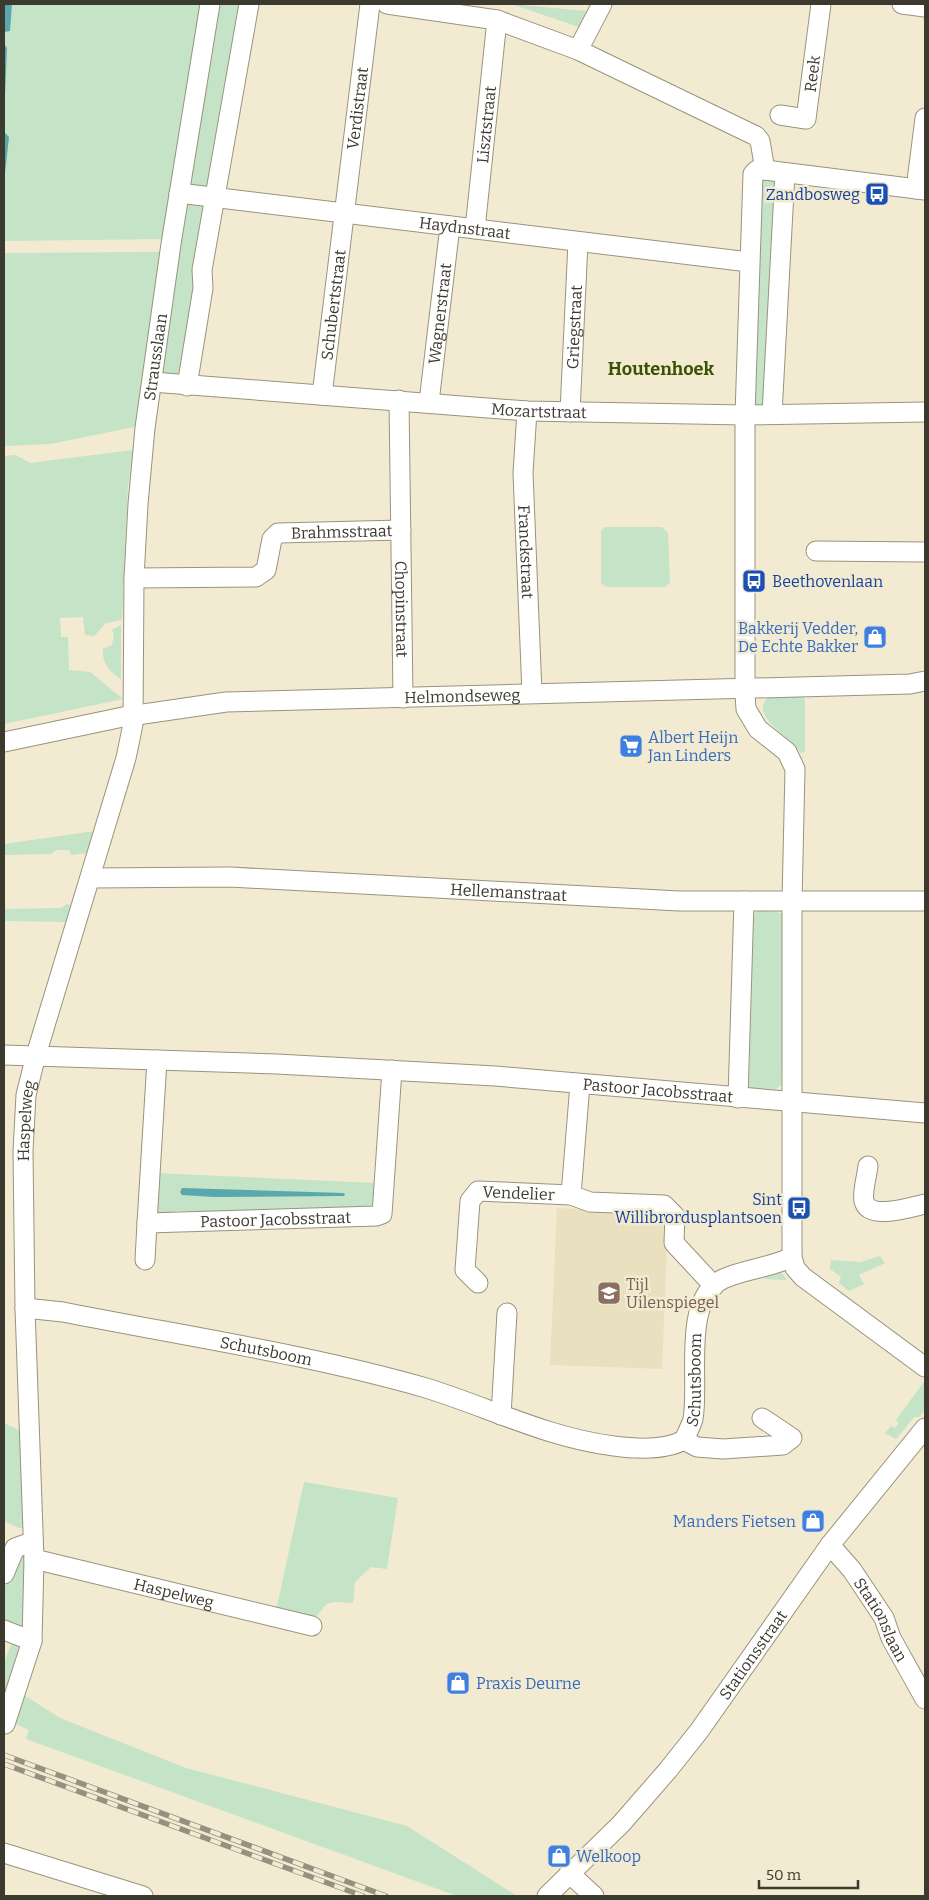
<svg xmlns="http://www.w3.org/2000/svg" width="929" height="1900" viewBox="0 0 929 1900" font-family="Bitter,serif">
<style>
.built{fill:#e9e0bf}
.green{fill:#c4e3c7}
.water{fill:#58a8ae}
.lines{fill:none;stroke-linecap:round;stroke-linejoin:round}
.minor-casing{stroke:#9a937c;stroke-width:21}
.minor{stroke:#fff;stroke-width:19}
.rail-casing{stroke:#95907f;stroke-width:5.5}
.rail{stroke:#f2ebd2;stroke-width:4;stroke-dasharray:11;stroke-linecap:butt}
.labels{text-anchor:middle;stroke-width:5;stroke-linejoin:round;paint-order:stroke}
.street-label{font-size:16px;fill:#3c392f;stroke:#f2ebd2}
.transit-label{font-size:16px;fill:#164399;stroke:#f2ebd2;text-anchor:end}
.shop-label{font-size:16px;fill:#366cbe;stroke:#f2ebd2;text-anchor:start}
.education-label{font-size:16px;fill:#785e54;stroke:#f2ebd2;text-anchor:start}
.neighbourhood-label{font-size:18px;font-weight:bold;fill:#3b5205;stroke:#f2ebd2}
</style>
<rect width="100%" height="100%" fill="#f2ebd2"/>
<!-- built -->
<polygon class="built" points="557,1208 662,1214 668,1221 662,1369 550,1365"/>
<!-- green -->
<g class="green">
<polygon points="4,4 204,4 167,239 4,241"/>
<polygon points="215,4 240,4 211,185 205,190 193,189 187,181"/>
<polygon points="511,4 586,11 579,27"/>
<polygon points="761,180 780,180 770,412 750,411"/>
<polygon points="192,199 207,206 180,374 176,377 163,377 157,369 183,206"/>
<polygon points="148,252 161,252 139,426 50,444 4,446 4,253"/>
<polygon points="133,450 128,486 122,620 106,623 94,636 85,635 83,617 60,618 61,637 68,637 69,670 90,672 123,699 4,724 4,456 16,455 30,463"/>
<polygon points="605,527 662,527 668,533 670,583 665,587 607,587 601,583 601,531"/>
<path d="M121,625V679C110,671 102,665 103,649L112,645L114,634L112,630Z"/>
<path d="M802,696L805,700V752L801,753C791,737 747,715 769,697Z"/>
<polygon points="95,831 89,853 71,855 69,850 56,850 51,854 4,855 4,844"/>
<polygon points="67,904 72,906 67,922 4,921 4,909 61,908"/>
<polygon points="759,910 781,913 789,924 781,1085 774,1091 751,1091 749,1088 752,915"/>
<polygon points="155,1173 375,1183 374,1203 371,1206 325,1208 322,1212 313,1212 309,1208 275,1209 272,1213 263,1214 260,1210 226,1210 223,1216 212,1216 208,1211 175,1211 170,1216 158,1216 154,1208"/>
<polygon points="880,1256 885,1263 859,1275 864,1284 849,1291 839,1283 841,1277 830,1269 831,1260 860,1262"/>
<polygon points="775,1269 781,1272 787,1280 765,1279 766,1271"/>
<polygon points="923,1383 925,1385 925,1410 919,1417 914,1417 896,1439 885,1433 891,1426 895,1428 899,1423 896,1420"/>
<polygon points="4,1423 25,1433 28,1528 19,1528 4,1521"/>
<path d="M304,1482L398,1498L387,1569L371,1567L355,1582L353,1603C344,1603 335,1600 327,1604C321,1608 320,1616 312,1618L276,1611Z"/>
<polygon points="28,1549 27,1628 11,1628 4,1624 4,1588 18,1554"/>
<polygon points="13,1640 23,1645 4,1700 4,1663"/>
<polygon points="24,1695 60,1718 186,1768 407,1826 517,1896 457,1896 26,1739 29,1730 13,1723"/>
</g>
<!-- water -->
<g class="water">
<polygon points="4,4 12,4 10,31 4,32"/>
<polygon points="4,44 7,48 4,119"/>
<polygon points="4,132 9,137 4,182"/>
<polygon points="182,1188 343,1193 345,1194 344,1196 214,1197 182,1195 180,1192"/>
</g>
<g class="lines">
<!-- minor casing -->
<g class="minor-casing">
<g id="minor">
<polyline points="387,4 497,20 578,50 756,136 760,141 765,170"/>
<polyline points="902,4 925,7"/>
<polyline points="578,50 602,4"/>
<path id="s1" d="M780,115L806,119L821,4"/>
<polyline points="916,189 925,118"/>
<polyline points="925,190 765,170 757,170 753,174 745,415 745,694 746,709 758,729 787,752 795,769 792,901 792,1257 795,1268 803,1277 925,1367"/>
<path id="s2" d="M179,193L749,262"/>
<path id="s3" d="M475,229L497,20"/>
<path id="s4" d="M152,382L527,411L745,415L925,412"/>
<polyline points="187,386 203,288 202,270 249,4"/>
<path id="s5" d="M322,395L370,4"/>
<path id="s6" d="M399,400L403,698"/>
<path id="s7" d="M429,402L450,226"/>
<path id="s8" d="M527,411L523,473L532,693"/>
<path id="s9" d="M570,412L578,242"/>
<polyline points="772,414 785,173"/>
<polyline points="816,551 925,552"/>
<path id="s10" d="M134,578L256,577L266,570L272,539L278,533L401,530"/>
<path id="s11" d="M4,742L123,717L226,702L910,684L925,681"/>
<path id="s12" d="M90,878L230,877L679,901H925"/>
<path id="s13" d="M4,1055L277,1064L495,1076L925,1113"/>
<path id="s14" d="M157,1060L147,1223L376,1216L382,1214L392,1070"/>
<polyline points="738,1098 744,901"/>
<path d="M868,1166C867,1176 862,1192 864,1201C869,1221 911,1207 925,1204"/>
<polyline points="571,1195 580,1084"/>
<polyline points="145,1260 147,1223"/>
<path id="s15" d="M478,1283L465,1270L470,1201L478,1191L571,1195L590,1202L664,1205L675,1216L674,1243L714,1286"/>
<path id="s16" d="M25,1308L63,1312C184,1336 307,1354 426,1388C488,1407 548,1438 614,1446C636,1449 664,1451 684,1440C687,1433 691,1426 693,1419C700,1382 681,1299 723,1279C744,1269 770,1268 792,1257"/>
<polyline points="501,1415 507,1313"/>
<polyline points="684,1440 697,1447 723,1449 783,1445 792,1438 762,1418"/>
<path id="s17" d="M830,1545L852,1570L884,1618L891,1638L925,1699"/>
<path id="s18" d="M34,1559L312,1626"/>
<polyline points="4,1574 15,1548 32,1542"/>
<polyline points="4,1630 32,1641"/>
<path id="s19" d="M5,1724L32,1641L34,1559L25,1308L23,1151L26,1095L36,1055L126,758L133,724L134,578L138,504L145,428L171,244L210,4"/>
<polyline points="4,1853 143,1896"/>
<polyline points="569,1873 594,1896"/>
<path id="s20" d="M547,1896L621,1824L668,1770L699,1731L830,1545L925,1428"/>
</g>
</g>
<!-- minor -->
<use href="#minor" class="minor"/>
<!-- rail casing -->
<g class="rail-casing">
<g id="rail">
<polyline points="4,1755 386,1896"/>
<polyline points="4,1764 363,1896"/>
</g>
</g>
<!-- rail -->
<use href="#rail" class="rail"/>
</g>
<!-- icons -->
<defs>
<g id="bus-square" transform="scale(1.25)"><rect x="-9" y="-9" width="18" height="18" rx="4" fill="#1a4fb4" stroke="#f2ebd2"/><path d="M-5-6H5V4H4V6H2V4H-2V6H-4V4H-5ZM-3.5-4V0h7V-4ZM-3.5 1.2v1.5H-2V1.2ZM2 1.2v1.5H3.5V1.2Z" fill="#fff"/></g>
<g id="shop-square" transform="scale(1.25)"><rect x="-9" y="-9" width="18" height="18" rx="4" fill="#3f7fe0" stroke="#f2ebd2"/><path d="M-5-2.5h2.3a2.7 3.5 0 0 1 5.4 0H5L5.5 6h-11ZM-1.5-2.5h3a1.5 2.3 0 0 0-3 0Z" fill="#fff"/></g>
<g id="supermarket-square" transform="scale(1.25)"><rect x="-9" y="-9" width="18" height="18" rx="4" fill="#3f7fe0" stroke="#f2ebd2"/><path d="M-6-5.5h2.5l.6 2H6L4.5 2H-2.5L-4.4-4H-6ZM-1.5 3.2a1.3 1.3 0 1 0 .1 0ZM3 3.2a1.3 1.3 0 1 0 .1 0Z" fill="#fff"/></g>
<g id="school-square" transform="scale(1.25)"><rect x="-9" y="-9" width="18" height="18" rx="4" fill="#8d6e63" stroke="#f2ebd2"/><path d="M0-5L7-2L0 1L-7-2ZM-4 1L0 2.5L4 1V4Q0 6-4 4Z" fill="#fff"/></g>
</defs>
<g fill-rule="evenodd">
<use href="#bus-square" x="877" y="194"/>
<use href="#bus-square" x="754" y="581"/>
<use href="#shop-square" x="875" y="637"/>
<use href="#supermarket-square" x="631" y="746"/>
<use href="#bus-square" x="799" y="1208"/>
<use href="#school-square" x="609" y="1293"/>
<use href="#shop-square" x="813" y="1521"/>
<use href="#shop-square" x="458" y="1683"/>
<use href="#shop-square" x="559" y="1856"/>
</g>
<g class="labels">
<!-- street labels -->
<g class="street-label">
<text dy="6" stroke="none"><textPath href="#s1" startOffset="72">Reek</textPath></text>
<text dy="6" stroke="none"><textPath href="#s5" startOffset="289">Verdistraat</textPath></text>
<text dy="6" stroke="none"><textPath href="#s3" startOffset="105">Lisztstraat</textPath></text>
<text dy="6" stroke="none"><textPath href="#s2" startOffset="288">Haydnstraat</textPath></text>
<text dy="6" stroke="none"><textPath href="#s5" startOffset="91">Schubertstraat</textPath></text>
<text dy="6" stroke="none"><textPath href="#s7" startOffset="89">Wagnerstraat</textPath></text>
<text dy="6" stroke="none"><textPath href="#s9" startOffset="85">Griegstraat</textPath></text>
<text dy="6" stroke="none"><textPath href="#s19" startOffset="1388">Strausslaan</textPath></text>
<text dy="6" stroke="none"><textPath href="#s4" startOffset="388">Mozartstraat</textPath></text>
<text dy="6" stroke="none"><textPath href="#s10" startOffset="238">Brahmsstraat</textPath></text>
<text dy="6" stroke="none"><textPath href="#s8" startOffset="141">Franckstraat</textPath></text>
<text dy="6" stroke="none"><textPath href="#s6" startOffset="209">Chopinstraat</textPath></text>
<text dy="6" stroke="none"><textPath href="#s11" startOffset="462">Helmondseweg</textPath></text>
<text dy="6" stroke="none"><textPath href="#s12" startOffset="419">Hellemanstraat</textPath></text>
<text dy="6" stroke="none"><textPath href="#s13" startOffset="655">Pastoor Jacobsstraat</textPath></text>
<text dy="6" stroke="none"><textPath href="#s19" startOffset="608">Haspelweg</textPath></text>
<text dy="6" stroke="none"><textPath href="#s15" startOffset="141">Vendelier</textPath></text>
<text dy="6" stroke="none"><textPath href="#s14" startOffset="292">Pastoor Jacobsstraat</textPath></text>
<text dy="6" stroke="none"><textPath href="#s16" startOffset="245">Schutsboom</textPath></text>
<text dy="6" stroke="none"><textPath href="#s16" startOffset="740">Schutsboom</textPath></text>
<text dy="6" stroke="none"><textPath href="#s18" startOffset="144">Haspelweg</textPath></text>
<text dy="6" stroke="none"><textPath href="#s17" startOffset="91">Stationslaan</textPath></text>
<text dy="6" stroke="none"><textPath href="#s20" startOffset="318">Stationsstraat</textPath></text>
</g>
<!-- transit labels -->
<g class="transit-label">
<text x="860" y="200">Zandbosweg</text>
<text x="772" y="587" text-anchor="start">Beethovenlaan</text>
<text x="782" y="1205">Sint<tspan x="782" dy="18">Willibrordusplantsoen</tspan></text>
</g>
<!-- shop labels -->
<g class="shop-label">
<text x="858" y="634" text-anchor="end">Bakkerij Vedder,<tspan x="858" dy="18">De Echte Bakker</tspan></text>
<text x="648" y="743">Albert Heijn<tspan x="648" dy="18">Jan Linders</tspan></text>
<text x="796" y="1527" text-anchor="end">Manders Fietsen</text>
<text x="476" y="1689">Praxis Deurne</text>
<text x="576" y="1862">Welkoop</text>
</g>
<!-- education labels -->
<g class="education-label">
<text x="626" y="1290">Tijl<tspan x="626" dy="18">Uilenspiegel</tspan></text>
</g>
<!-- neighbourhood labels -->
<g class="neighbourhood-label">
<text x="661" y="375">Houtenhoek</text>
</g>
</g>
<!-- border -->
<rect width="929" height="1900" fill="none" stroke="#3c392f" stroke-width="10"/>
<!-- scale -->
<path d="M759 1880v8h99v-8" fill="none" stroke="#3c392f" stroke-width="2.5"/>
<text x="766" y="1880" font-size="15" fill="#3c392f" stroke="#f2ebd2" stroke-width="4" paint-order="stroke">50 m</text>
</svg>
